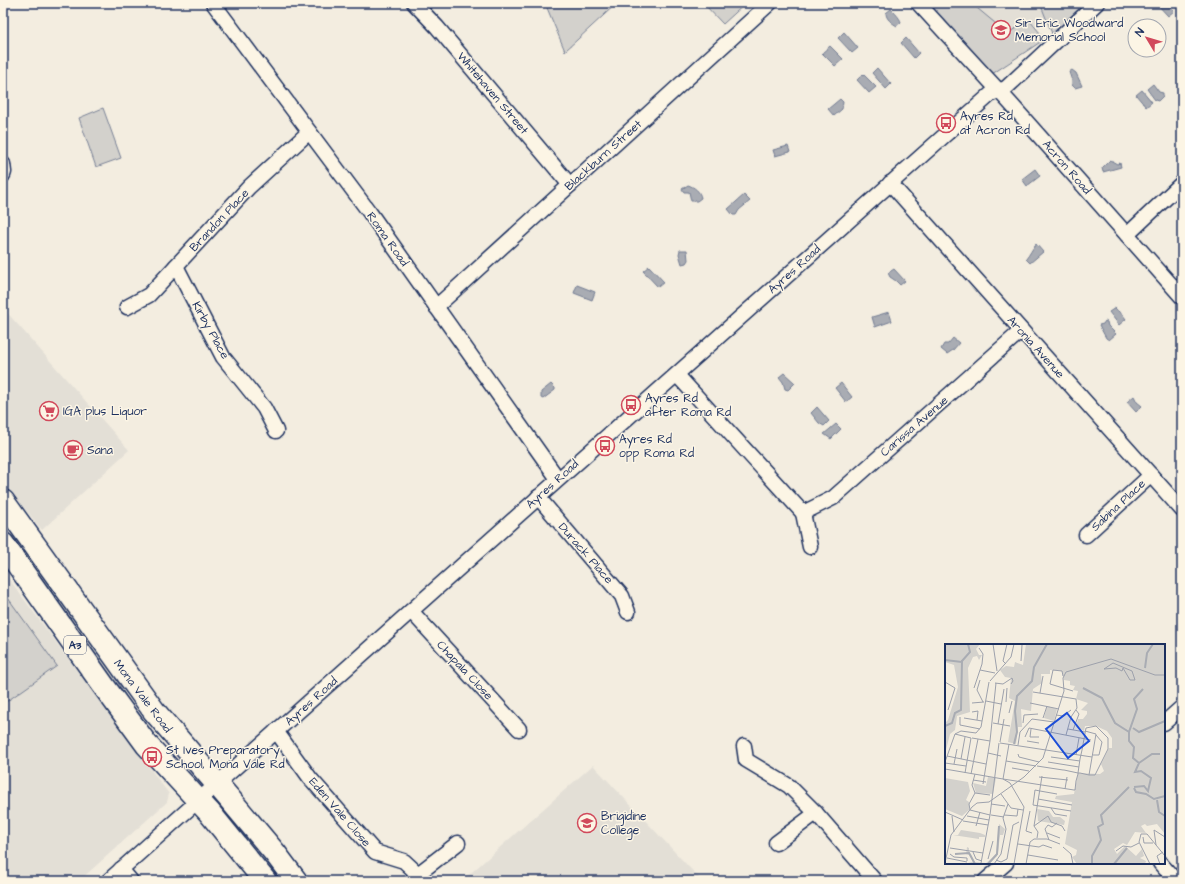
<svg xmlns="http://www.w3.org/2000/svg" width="1185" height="884" viewBox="0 0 1185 884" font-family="'Architects Daughter',sans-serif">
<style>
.built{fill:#e3dfd6}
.green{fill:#d3d1cc;stroke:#778095}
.water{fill:#a9acb3;stroke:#707a91}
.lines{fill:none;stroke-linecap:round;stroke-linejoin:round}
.street-casing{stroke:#1b2f5e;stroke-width:17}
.highway-casing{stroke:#1b2f5e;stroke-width:25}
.street{stroke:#fcf5e5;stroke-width:14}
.highway{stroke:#fcf5e5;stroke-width:22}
.labels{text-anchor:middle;stroke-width:3;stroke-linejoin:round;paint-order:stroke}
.shield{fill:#fcf5e5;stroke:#5e6a86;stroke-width:1}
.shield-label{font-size:11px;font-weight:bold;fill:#1b2f5e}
.poi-label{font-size:12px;fill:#1b2f5e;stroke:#fcf5e5;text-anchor:start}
.street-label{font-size:12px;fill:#1b2f5e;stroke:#fcf5e5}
.inset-river{fill:none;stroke:#a9acb3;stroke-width:2}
.inset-road{fill:none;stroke:#9da1ac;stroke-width:1}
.view{fill:#1d4ed8;fill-opacity:0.15;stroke:#1d4ed8;stroke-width:2}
.inset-edge{fill:none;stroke:#1b2f5e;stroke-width:2}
</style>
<rect width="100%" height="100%" fill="#f3ede0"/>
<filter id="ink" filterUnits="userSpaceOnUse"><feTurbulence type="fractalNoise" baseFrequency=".025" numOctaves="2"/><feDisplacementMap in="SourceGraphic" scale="8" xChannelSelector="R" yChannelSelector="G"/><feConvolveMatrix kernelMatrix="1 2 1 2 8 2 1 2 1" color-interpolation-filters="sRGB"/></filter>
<g filter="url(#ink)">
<!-- built -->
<g class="built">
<polygon points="941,3 1064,3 1006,57"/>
<polygon points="3,308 129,450 42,530 3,482"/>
<polygon points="3,571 169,794 167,802 79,881 3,881"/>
<polygon points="593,765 702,881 462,881"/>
</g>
<!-- green -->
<g class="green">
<polygon points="545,3 617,3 565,51"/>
<polygon points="703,3 746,3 723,24"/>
<polygon points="925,3 971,3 1007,33 1030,21 1045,39 989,76"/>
<polygon points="1040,3 1088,3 1053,36"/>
<polygon points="103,108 121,158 96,167 79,118"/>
<polygon points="6,521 107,663 129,702 136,710 134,712 3,530 3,523"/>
<polygon points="3,591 57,666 3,704"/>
</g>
<!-- water -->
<g class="water">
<polygon points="1156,3 1166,3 1174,11 1168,16"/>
<path d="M891,9C894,12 900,18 901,22L897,26C892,23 886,19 886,13Z"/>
<polygon points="844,32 858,48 852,53 838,38"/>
<polygon points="906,38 919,53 914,58 901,43"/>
<polygon points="830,46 843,59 835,66 822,53"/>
<polygon points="877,68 891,84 886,89 872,73"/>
<polygon points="1072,70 1076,73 1082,86 1075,88 1072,85 1072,81 1069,72"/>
<polygon points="863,74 876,87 869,93 857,80"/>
<polygon points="1153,84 1159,92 1163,93 1163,96 1158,101 1155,100 1147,89"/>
<polygon points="1142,90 1152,102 1146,107 1136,95"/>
<polygon points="840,99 843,102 842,109 834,116 828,109"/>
<polygon points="788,146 790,152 775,156 773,150"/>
<polygon points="1110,160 1117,164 1120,163 1121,167 1103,172 1102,168"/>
<polygon points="1035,169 1040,176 1027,186 1022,179"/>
<path d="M688,185C694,187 700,191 701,198L697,201H691L689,192H684L682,189Z"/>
<polygon points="744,195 750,201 739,210 736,215 733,215 728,209"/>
<path d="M1036,244L1043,252L1030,263L1026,259C1030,254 1032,249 1036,244Z"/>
<polygon points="680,250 687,250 688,260 686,263 682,264 679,254"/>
<polygon points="649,266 664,282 658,287 643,271"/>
<polygon points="894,269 905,281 900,285 896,281 890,277 888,273"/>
<polygon points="577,285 595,292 592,300 574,293"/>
<path d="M1115,308C1118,312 1123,314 1126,319L1119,325L1109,312Z"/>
<polygon points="889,312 892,321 875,327 872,317"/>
<polygon points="1105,321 1107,322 1108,326 1116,334 1109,340 1106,338 1099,325 1103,324"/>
<polygon points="953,338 959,343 953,350 947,354 941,349 944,344 948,344"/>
<polygon points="784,373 795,383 788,390 785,389 783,382 779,377"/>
<polygon points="841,383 852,397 846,402 835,388"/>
<polygon points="551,384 555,388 555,390 543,399 541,398 541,392"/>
<polygon points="1134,396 1137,402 1142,406 1136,412 1127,402"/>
<polygon points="817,407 829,421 824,426 819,423 811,413"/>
<polygon points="836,424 841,429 831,439 824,434"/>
</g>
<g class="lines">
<!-- street casing -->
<g class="street-casing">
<g id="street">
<polyline points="213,3 370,213 558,479"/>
<polyline points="414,3 437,27 570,185"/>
<polyline points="918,3 1010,103 1182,297"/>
<polyline points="3,164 4,172 3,175"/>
<polyline points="890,183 1182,510"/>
<polyline points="1127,235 1182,183"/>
<polyline points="176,266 223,357 264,408 276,431"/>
<polyline points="127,307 149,295 249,187 309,132"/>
<polyline points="436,307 770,3"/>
<polyline points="677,375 803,513"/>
<polyline points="538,497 622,596 628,612"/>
<polyline points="1086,535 1151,475"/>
<polyline points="810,547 803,513 833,498 1021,331"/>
<polyline points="411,611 519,729"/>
<polyline points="1164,723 1182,707"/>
<polyline points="276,731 310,778 375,852 404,861 418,874"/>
<polyline points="744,746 746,760 789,786 816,813 875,881"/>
<polyline points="776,843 816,813"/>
<polyline points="1160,863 1176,881"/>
<polyline points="121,869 131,881"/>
<polyline points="108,881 991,94 1006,88 1097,3"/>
<polyline points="412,881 418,874 458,843"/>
<polyline points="985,881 1006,863"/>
</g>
</g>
<!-- highway casing -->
<g class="highway-casing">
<g id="highway">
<polyline points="3,501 154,711 228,797 275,853 296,881"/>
<polyline points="3,544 103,685 147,745 209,812 265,881"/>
</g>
</g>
<!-- street -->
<use href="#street" class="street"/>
<!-- highway -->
<use href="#highway" class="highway"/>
</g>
</g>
<!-- icons -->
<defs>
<g id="school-ring" transform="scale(1)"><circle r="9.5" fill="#fcf5e5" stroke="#d1495b" stroke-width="1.5"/><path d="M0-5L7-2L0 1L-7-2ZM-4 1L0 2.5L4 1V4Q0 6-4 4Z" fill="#d1495b"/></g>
<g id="bus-ring" transform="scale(1)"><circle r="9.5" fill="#fcf5e5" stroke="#d1495b" stroke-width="1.5"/><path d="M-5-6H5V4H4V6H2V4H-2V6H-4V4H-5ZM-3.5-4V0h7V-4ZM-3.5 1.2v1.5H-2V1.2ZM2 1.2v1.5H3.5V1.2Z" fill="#d1495b"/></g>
<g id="supermarket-ring" transform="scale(1)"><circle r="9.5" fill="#fcf5e5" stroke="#d1495b" stroke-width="1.5"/><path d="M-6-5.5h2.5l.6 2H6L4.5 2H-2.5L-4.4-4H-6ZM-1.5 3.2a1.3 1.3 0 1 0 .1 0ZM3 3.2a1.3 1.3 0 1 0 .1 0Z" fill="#d1495b"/></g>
<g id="cafe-ring" transform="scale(1)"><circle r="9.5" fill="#fcf5e5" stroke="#d1495b" stroke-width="1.5"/><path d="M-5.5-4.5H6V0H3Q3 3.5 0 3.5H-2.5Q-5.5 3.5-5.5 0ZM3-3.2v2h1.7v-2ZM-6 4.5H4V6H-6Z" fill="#d1495b"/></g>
</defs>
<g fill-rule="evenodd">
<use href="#school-ring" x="1001" y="30"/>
<use href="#bus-ring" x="946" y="123"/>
<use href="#bus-ring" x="631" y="405"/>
<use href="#supermarket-ring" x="49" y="411"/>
<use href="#bus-ring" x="605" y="446"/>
<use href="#cafe-ring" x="73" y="450"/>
<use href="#bus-ring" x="152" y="757"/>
<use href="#school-ring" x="587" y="823"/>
</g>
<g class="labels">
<!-- shield labels -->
<rect class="shield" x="64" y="636" width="22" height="18" rx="3"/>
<g class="shield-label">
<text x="75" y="649">A3</text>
</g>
<!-- poi labels -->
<g class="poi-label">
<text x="1015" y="27">Sir Eric Woodward<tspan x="1015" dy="14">Memorial School</tspan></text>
<text x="960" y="120">Ayres Rd<tspan x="960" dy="14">at Acron Rd</tspan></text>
<text x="645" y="402">Ayres Rd<tspan x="645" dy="14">after Roma Rd</tspan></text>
<text x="63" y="415">IGA plus Liquor</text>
<text x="619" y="443">Ayres Rd<tspan x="619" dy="14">opp Roma Rd</tspan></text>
<text x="87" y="454">Sana</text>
<text x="166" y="754">St Ives Preparatory<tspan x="166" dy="14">School, Mona Vale Rd</tspan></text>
<text x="601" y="820">Brigidine<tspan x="601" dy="14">College</tspan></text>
</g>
<!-- street labels -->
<g class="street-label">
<text transform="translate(493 93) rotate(50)" y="4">Whitehaven Street</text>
<text transform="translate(603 155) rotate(-42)" y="4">Blackburn Street</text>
<text transform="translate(1067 167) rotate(49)" y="4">Acron Road</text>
<text transform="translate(219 220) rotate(-47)" y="4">Brandon Place</text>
<text transform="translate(388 239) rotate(55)" y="4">Roma Road</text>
<text transform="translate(794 269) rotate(-42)" y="4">Ayres Road</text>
<text transform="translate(211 330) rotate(61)" y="4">Kirby Place</text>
<text transform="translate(1036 347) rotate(48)" y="4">Aronia Avenue</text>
<text transform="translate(914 426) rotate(-41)" y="4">Carissa Avenue</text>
<text transform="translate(552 484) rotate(-42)" y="4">Ayres Road</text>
<text transform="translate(1118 505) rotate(-43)" y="4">Sabina Place</text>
<text transform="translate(586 553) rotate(49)" y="4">Durack Place</text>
<text transform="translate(465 670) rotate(47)" y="4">Chapala Close</text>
<text transform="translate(143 696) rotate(53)" y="4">Mona Vale Road</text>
<text transform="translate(311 701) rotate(-42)" y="4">Ayres Road</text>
<text transform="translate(340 812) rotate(49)" y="4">Eden Vale Close</text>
</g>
</g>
<!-- overview -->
<g transform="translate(945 644)">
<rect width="220" height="220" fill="#f3ede0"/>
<path d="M0,0H35L31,5L34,11H37L34,16L32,12L28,13L23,24L25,68L12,72L10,86L5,90L0,110V79L3,76L13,43L9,21L0,18ZM81,0H220V190L212,180L202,182L200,180L196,182L201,189L190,188L182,201L178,199L169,205L172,210L180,202L191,212L197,205L199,212L195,214L201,217L200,220H132L127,213L131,211L132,206L120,200L127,158L110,155L111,152L129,150L133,129L155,130L159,127L156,120L164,104H167V94L162,87L151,82H140L139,87L131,83L133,75H138L142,70V67L136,66L143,59L131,55L133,47L128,46L130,42L125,41V37L119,36L117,27L105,26V30H96L97,39L88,45L86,67L76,65L77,83H73L71,100L63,98L70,57L64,54L66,34L60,33L55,26L61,22L69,23L70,18L78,21ZM102,62L112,65L109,77L99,74ZM43,133L51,134L48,150L31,149L28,139L41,142ZM0,134L23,138L25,147L21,156L24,158V166L17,172L0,165ZM92,165L104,167L108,173H115L120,177L119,181L93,177ZM54,180L60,185L58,191H55L53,209L52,212L44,220H31L23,218H28L25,211L21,210L22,203L24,204V208L26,210L30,218L41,219L51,211ZM16,186L35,189L40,191V193H34V195L8,191H13Z" fill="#d3d1cc"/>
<path class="inset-river" d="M0,16L17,18M200,24L202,9L208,0M138,44L157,54L170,79L184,88M0,82L7,79L10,69L16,66L17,17L25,8L23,0M188,84L194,88L220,77M69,100L72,88L70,67L72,52L87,37L89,23L102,0M194,119L207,110H215M189,143L199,142L203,147L206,134L196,127L190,128L194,119L188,114L189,103L184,97V88L192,65L189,55L198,45M189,144L191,148L201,150L209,155L220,152M212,156L214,168L220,172M10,210L24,209L30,220M43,220L52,210L54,182M147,220V212L156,196L153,183L158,180L156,171L184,143M169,220L182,204"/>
<path class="inset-road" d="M48,0L52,27M76,17L77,1M168,19L187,27L190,36H185L178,24L177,27L171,24L159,25ZM61,20L58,17L62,0M35,26L50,29M118,32L117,27L108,26L105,40L128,47M35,36L32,46L38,58M45,37L66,13L69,0M0,38L10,44L3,66M50,39L58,40L67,34L68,37L66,40M29,44L37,20L38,10L34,4M88,48L131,55L132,64L126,73L121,91M95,49L98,32M41,57L56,60M61,58L62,44M27,59L39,58M85,59L114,65M27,68L33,67L32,76M64,69L67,57M111,71L118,72L126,66M15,73V81L35,85M19,74L37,77M98,74L102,62M48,79L65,82M78,79L79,71L93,70M53,80L59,45M86,85L85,93H94M123,85L140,88M128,86L134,70L131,66M140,87L151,90L144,131M10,90L26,94M80,93L84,84L146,96M27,94L45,97M45,97L51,39M82,97L94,99M55,98L59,75M55,99L147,113M64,100L58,135L129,146H130L131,137L133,130V129L135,115L137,106L141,84L151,82L163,94V105L150,131H144L135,129H133L119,126H118L92,122M73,101L75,88L87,75L109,78M43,109L56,112M73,110L74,113L94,118M131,111L134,94M148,111H154L157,98L151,91M2,112L41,120M106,113L135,117M16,115L20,93M61,117L91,122M0,118L10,90L16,87L31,89L36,83L44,38M103,118L134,123M0,119L21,122M9,120L12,105M67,124L84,127M0,125L58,135L65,139L79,163L69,220M20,129L26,94M26,130L33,95M30,130L27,141L30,149L24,160L25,166L45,171M94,133L123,136M28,136L41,138M38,140L45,97M120,145L122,133M95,147L90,146L88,161L126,167M95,147L112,150M30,149L45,151M56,150L66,164L78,166M93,155L127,161M46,160L60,162M106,164L110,170L122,172M85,167L81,187L87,189M0,168L18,176M45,171L54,99M46,171L59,173M59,171L72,172L73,165M7,172L9,188M22,172L44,176M18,177L43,181M31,182L35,168M89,182L103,172L106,178L117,182L120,187M102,189L115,194M198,193L199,199H208M92,194L93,188L89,182L97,132M104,196L100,185L103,181L107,183L112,179M73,200L94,203L98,201L107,204M211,201L209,186L220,193M118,203L126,210L128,220M5,204L38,209M171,207L178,202L186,203L194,199M28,208L31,215L37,217M5,210L9,213L22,214V217M83,211L113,216M2,214L22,218M43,215L48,197M51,216L56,218L62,215L68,181L74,178M0,219L6,191L27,163L32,159L44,158L79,133L98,114L119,47L118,34L121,28L166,15L210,31H220M36,219L45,171M49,220L56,210L61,185L58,174L63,160M81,220L85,198L89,195H102L115,200M205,220L194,198L196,190H202L220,212M215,220L212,212L218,208"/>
<path class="view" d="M122,69L144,97L123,114L101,85Z"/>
<rect width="220" height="220" class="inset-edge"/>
</g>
<!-- margin -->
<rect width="1185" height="884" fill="none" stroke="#fcf5e5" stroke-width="16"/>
<rect x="8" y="8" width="1169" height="868" fill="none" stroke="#1b2f5e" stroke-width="1.5" filter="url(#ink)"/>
<!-- north arrow -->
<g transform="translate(1147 38) rotate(308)"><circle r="19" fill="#fcf5e5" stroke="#a2a6af"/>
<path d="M0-3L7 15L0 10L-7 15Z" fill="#d1495b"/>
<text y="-6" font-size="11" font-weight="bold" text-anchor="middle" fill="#1b2f5e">N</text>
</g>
</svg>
